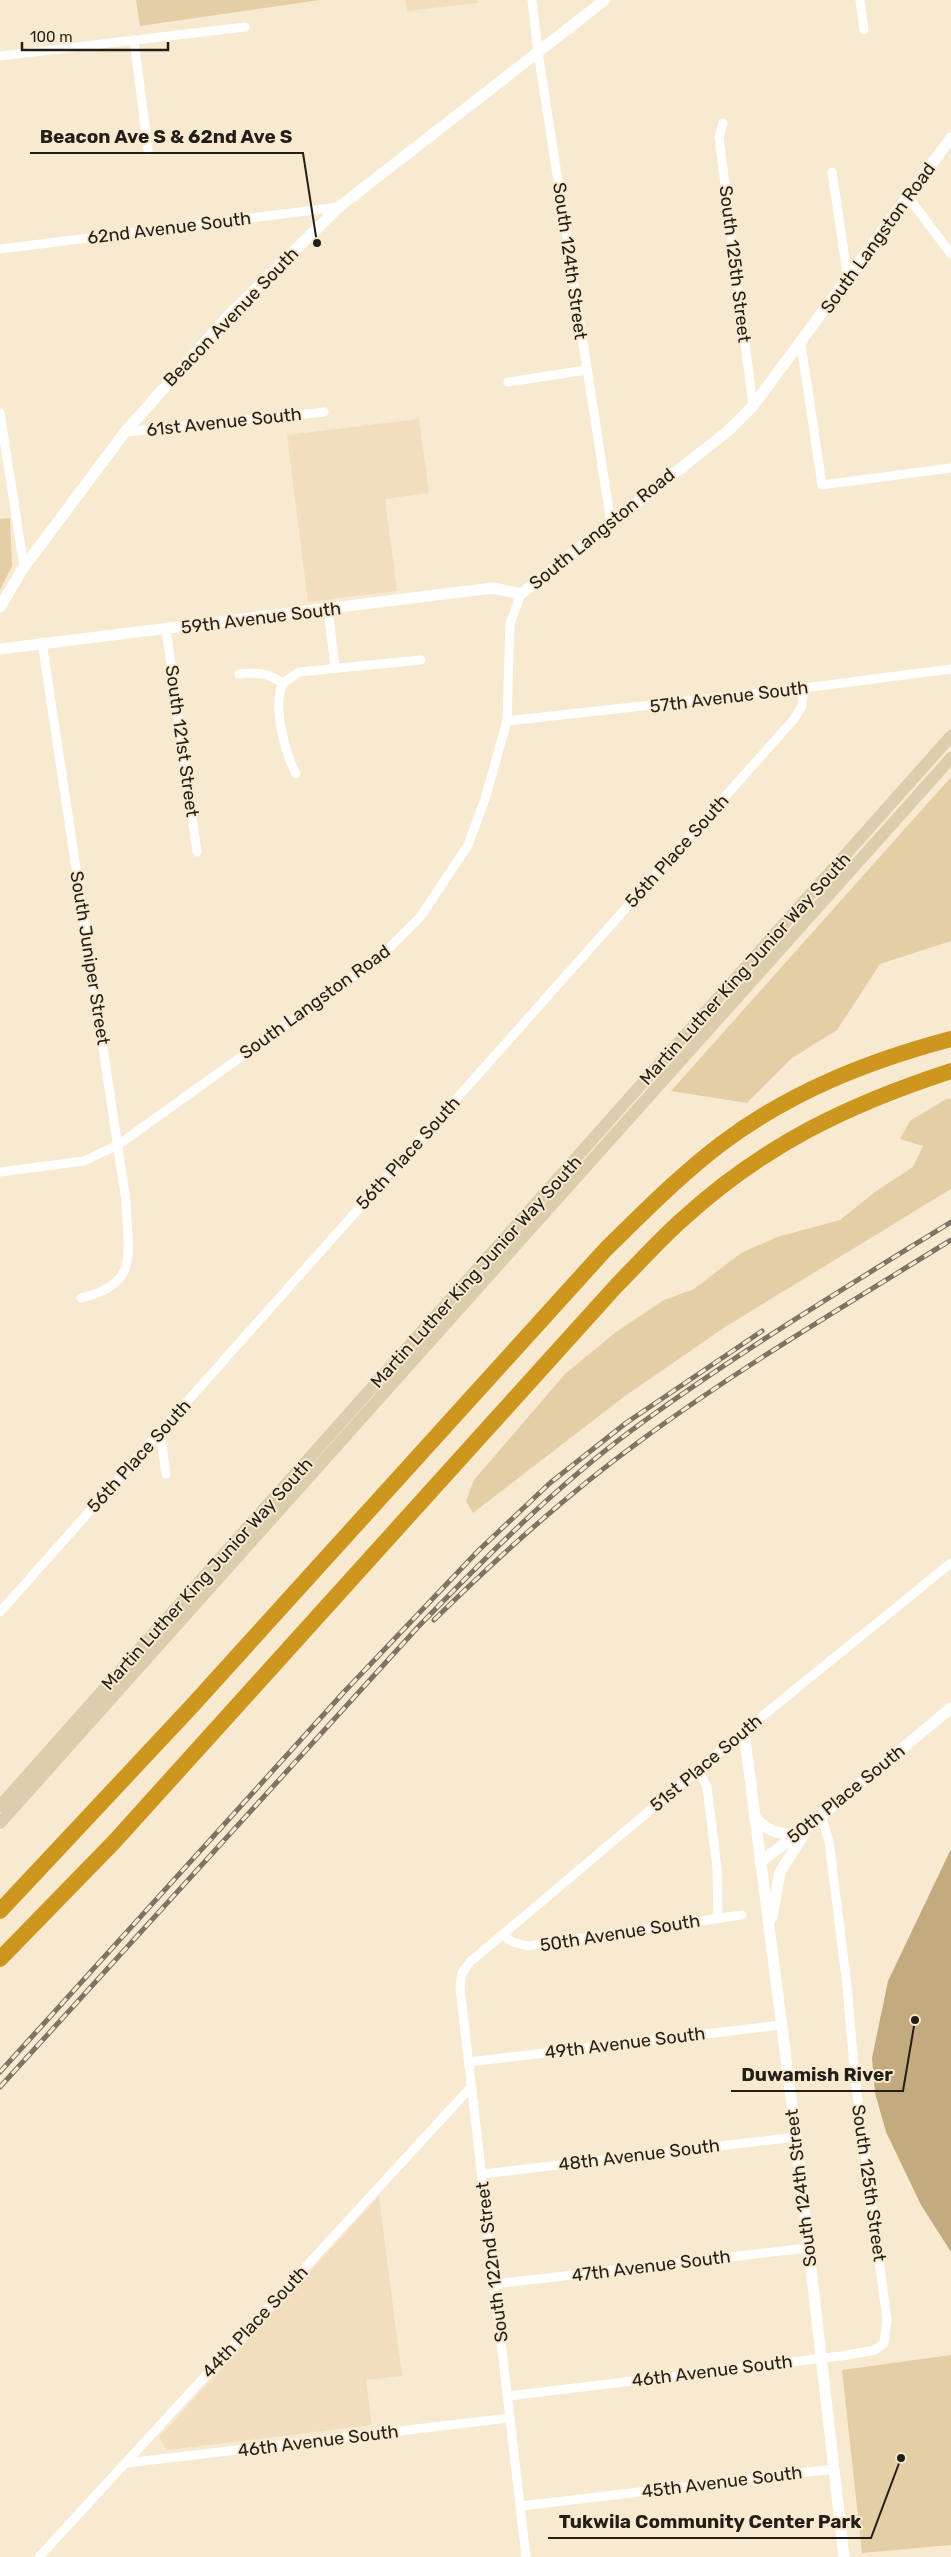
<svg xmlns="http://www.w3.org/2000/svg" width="951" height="2557" viewBox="0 0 951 2557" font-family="Rubik,sans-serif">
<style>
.built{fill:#f0debf}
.green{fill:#e4cea6}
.water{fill:#c4ab7f}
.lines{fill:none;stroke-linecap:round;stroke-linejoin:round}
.minor{stroke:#fff;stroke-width:9}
.tertiary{stroke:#fff;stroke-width:11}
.secondary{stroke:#dccdac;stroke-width:12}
.motorway{stroke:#cd971f;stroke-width:16}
.rail-casing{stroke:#7d7465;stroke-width:5}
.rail{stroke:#f8ead1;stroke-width:3;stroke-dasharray:9;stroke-linecap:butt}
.labels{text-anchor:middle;stroke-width:4;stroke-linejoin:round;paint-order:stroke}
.street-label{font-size:18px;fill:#231e16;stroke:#f8ead1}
.leader{fill:none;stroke:#231e16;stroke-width:2}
.callout-dot{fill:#231e16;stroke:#f8ead1;stroke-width:2}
.callout-label{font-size:19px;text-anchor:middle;font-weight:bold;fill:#231e16;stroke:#f8ead1;stroke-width:4;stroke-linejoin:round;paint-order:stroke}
</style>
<rect width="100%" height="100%" fill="#f8ead1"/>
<!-- built -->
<g class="built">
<polygon points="405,0 477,0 477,3 407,11"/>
<polygon points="419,419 429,493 385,499 397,591 308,602 287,435"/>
<polygon points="379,2196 402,2376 366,2380 372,2425 167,2450 159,2437"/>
</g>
<!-- green -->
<g class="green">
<polygon points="136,0 320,0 140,26"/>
<polygon points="10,518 12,566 0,590 0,519"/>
<polygon points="951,777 951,941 880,964 837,1030 792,1058 747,1103 671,1091"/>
<polygon points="946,1099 951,1099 951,1189 725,1327 625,1396 473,1513 466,1501 474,1480 565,1374 616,1332 664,1300 694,1289 741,1253 777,1237 840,1220 875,1192 913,1167 923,1146 900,1139 910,1121"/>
<polygon points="951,2355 951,2545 862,2553 842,2370"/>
</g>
<!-- water -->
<polygon class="water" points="951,1849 951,2252 921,2205 886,2132 875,2093 872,2058 888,1981"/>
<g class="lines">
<!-- minor -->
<g class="minor">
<polyline points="532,0 538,52 611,523"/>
<polyline points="860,0 864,30"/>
<polyline points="134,40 148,150"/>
<polyline points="0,56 245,27"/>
<polyline points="723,123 719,137 753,406"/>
<polyline points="832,172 848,279"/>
<polyline points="908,197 951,254"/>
<polyline points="0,249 339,207"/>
<polyline points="801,344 822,485 951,468"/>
<polyline points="508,382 586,370"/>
<polyline points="0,413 24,567"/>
<polyline points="125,432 324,412"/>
<polyline points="328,609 335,667"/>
<polyline points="166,629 197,852"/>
<path d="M42,642L126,1201C127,1251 142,1284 81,1298"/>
<path d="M239,674C258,672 267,673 283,683L299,672L421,660"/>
<path d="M283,683C272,706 285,752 296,774"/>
<polyline points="507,721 804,688 951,669"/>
<polyline points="0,1172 84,1161 118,1145 379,958 421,916 468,845 485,799 507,721 510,624 521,594"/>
<polyline points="160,1432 166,1474"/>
<polyline points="0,1612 794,719 802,706 804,688"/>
<polyline points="698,1769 707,1787 717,1868 718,1918"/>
<polyline points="502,1935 513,1942 528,1946 742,1915"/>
<polyline points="469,2062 781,2025"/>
<polyline points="482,2174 796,2137"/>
<polyline points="495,2284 808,2248"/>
<polyline points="508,2396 841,2356 875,2350 884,2343 887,2320 855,2078 847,1986 829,1841 821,1816"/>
<polyline points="126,2463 510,2418"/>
<polyline points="521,2506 834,2469"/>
<polyline points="39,2557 471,2087"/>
<polyline points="526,2557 460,1988 462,1973 470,1962 744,1731 951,1563"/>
</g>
<!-- tertiary -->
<g class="tertiary">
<polyline points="0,607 24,567 125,432 229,315 339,207 605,0"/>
<polyline points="0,649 493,588 521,594 728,431 753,406 951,138"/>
<polyline points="744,1731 796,2137 844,2557"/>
<path d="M755,1817C768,1832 780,1836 800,1833"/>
<polyline points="760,1862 810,1825 951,1708"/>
<polyline points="772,1917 780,1872 803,1836"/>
</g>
<!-- secondary -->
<g class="secondary">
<polyline points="0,1806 951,736"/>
<polyline points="0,1823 951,758"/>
</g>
<!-- motorway -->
<g class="motorway">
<path d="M0,1911L191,1707L605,1250C643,1213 679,1176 721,1144C790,1092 868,1061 951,1039"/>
<path d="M0,1959L114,1842L617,1285C639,1263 660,1239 684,1218C764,1145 849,1104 951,1071"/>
</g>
<!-- rail casing -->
<g class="rail-casing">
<g id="rail">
<path d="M434,1620C499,1556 566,1495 640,1441C739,1368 846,1305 951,1240"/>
<polyline points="0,2072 344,1692 478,1551 550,1483 626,1423 762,1331"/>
<path d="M0,2087L418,1627C485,1558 554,1488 632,1430C734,1355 843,1289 951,1222"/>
</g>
</g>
<!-- rail -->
<use href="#rail" class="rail"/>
</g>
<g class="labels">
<!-- street labels -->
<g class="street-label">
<text transform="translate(169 228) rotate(-7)" y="6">62nd Avenue South</text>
<text transform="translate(878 238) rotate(-54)" y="6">South Langston Road</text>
<text transform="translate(570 261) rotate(82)" y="6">South 124th Street</text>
<text transform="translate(735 264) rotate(83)" y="6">South 125th Street</text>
<text transform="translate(231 317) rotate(-46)" y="6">Beacon Avenue South</text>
<text transform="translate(224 422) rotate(-6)" y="6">61st Avenue South</text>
<text transform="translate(602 529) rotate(-39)" y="6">South Langston Road</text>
<text transform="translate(261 618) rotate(-7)" y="6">59th Avenue South</text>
<text transform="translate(729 697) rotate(-7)" y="6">57th Avenue South</text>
<text transform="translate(182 741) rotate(82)" y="6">South 121st Street</text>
<text transform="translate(677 851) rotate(-48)" y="6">56th Place South</text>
<text transform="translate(90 958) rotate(81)" y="6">South Juniper Street</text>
<text transform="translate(745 969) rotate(-48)" y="6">Martin Luther King Junior Way South</text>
<text transform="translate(315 1002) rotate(-36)" y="6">South Langston Road</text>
<text transform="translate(408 1153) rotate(-48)" y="6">56th Place South</text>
<text transform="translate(476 1272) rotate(-48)" y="6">Martin Luther King Junior Way South</text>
<text transform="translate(139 1456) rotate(-48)" y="6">56th Place South</text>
<text transform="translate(207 1574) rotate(-48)" y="6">Martin Luther King Junior Way South</text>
<text transform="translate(706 1763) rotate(-40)" y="6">51st Place South</text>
<text transform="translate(846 1794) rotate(-39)" y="6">50th Place South</text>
<text transform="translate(620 1933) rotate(-9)" y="6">50th Avenue South</text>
<text transform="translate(625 2043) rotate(-7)" y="6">49th Avenue South</text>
<text transform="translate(639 2155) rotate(-7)" y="6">48th Avenue South</text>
<text transform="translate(869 2183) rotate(82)" y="6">South 125th Street</text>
<text transform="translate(801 2188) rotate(-97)" y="6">South 124th Street</text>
<text transform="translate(492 2262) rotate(-97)" y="6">South 122nd Street</text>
<text transform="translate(651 2266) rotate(-7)" y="6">47th Avenue South</text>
<text transform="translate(255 2322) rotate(-47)" y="6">44th Place South</text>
<text transform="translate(712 2371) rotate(-7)" y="6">46th Avenue South</text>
<text transform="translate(318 2441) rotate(-7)" y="6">46th Avenue South</text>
<text transform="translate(722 2482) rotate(-7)" y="6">45th Avenue South</text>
</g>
</g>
<!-- callouts -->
<path class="leader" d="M317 243L303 153H30M915 2020L903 2091H731M901 2458L871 2538H548"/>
<g class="callout-dot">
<circle cx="317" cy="243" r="5"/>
<circle cx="915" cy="2020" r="5"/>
<circle cx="901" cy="2458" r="5"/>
</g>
<g class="callout-label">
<text x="166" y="143">Beacon Ave S &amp; 62nd Ave S</text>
<text x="817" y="2081">Duwamish River</text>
<text x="710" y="2528">Tukwila Community Center Park</text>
</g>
<!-- scale -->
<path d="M22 42v8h146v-8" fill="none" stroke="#231e16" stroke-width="2.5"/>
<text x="30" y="42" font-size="15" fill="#231e16" stroke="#f8ead1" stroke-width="4" paint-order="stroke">100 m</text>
</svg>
